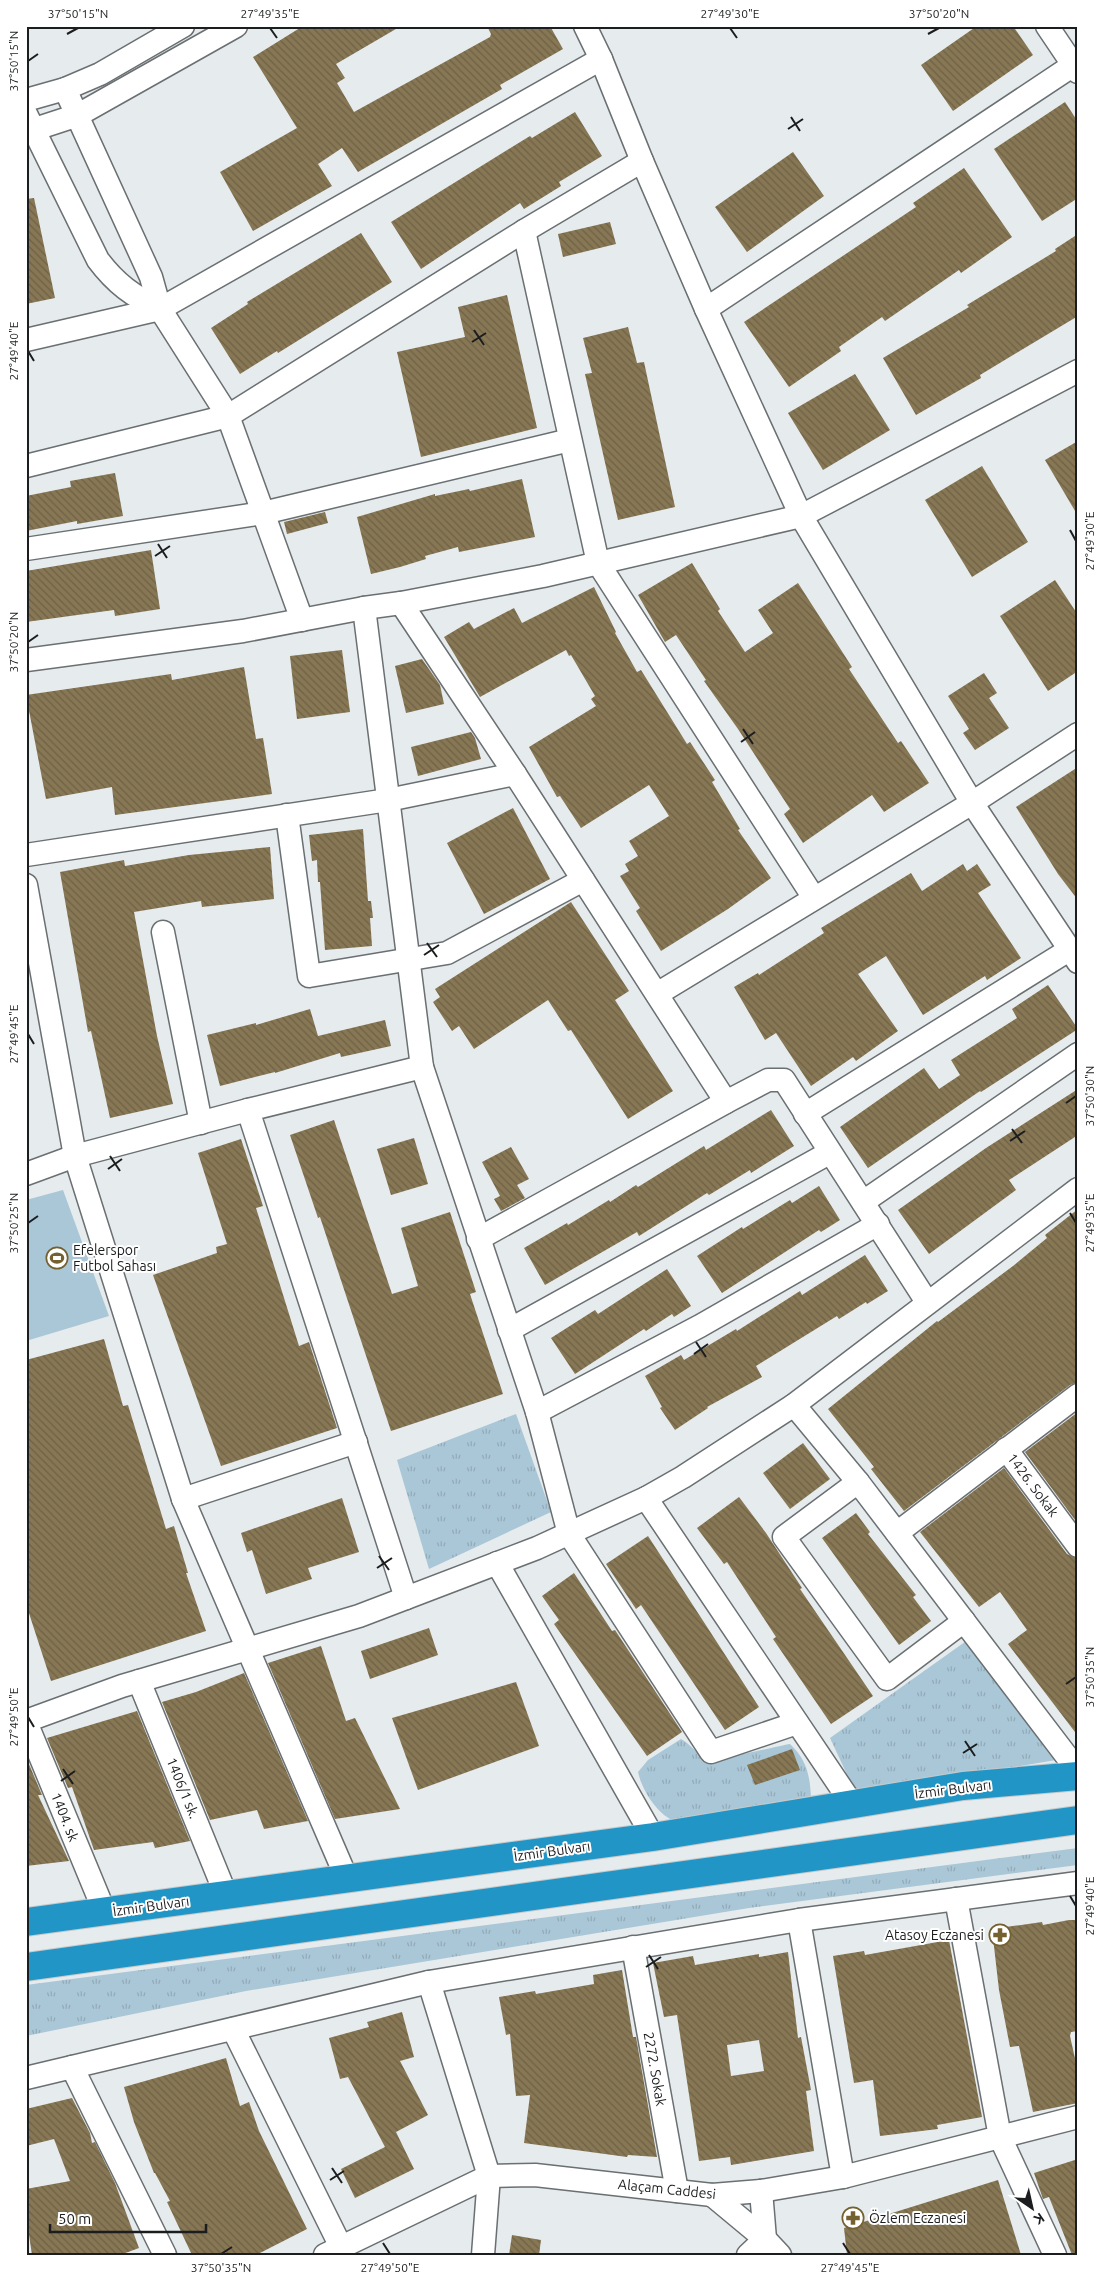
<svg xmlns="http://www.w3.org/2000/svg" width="1104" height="2281" viewBox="0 0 1104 2281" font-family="Ubuntu,sans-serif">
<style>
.green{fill:#aac7d7}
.park{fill:url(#park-tufts)}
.building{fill:url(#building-back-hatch);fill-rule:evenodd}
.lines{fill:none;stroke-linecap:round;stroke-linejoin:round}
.minor-casing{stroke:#6a6f71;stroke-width:25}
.highway-casing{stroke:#c8c9c9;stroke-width:30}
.minor{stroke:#fff;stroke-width:22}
.highway{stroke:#2196c6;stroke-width:28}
.ticks{fill:none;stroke:#1b1d1e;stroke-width:2}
.labels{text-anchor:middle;stroke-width:4;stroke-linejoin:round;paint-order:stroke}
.poi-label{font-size:14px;fill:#1b1d1e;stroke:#fff;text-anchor:start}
.street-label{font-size:14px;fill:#1b1d1e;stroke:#fff}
.neatline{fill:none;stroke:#1b1d1e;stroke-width:2}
.ticks-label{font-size:12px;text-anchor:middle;fill:#1b1d1e}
</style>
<defs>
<pattern id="park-tufts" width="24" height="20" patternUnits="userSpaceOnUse" patternTransform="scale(1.25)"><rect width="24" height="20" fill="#aac7d7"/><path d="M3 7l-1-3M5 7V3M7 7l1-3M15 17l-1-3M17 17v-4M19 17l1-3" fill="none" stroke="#92aab8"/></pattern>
<pattern id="building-back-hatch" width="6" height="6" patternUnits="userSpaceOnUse" patternTransform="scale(1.25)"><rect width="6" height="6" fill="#877754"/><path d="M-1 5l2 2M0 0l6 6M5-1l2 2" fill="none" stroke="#6e6145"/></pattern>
</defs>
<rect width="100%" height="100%" fill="#e6ebee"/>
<!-- green -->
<polygon class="green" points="63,1190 109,1316 26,1341 26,1200"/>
<!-- park -->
<g class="park">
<polygon points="516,1414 551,1512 429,1569 397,1460"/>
<polygon points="969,1639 1056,1760 856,1794 830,1738"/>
<path d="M681,1739C691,1744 697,1756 709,1759C716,1761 778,1746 790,1744C807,1760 810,1776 811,1798L672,1820C656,1812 642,1790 638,1772L648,1760Z"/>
<polygon points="1078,1848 1078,1865 749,1908 246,1991 26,2036 26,1985"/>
</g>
<!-- building -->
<g class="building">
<polygon points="303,26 401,26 336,64 345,78 337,83 354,112 490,37 491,34 487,26 550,26 563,49 500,85 502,89 358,172 342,148 318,164 332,186 253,231 220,172 297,128 253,57"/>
<polygon points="977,26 1013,26 1033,55 953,111 921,65"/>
<polygon points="1065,102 1078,122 1078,198 1042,221 994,149"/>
<polygon points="575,112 602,156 559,182 561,186 524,209 520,203 421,269 391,222 530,136 532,138"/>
<polygon points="793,152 824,196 747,252 715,207"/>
<polygon points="964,168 1012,237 961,273 959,270 885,321 882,317 839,347 841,351 789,387 744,322 916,207 913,203"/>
<polygon points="34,198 55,298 26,304 26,199"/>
<polygon points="610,222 616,244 563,257 558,234"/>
<polygon points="361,233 392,282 278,353 277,351 240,374 211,328 248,304 247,302"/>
<polygon points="1078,234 1078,316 980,375 981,378 916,415 883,358 969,307 967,305 1056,251 1055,249"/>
<polygon points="507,295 537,428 421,457 397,352 465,337 458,307"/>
<polygon points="628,327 637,363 644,362 675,507 618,520 585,374 592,373 583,338"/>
<polygon points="855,374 890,430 823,470 788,413"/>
<polygon points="1078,441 1078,516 1045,460"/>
<polygon points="982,466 1028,542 972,577 925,500"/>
<polygon points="115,473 123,516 77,524 77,521 26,531 26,496 71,487 70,481"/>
<polygon points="522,479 535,537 459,552 458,547 425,556 426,559 400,567 371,574 357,517 435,494 435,496 469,489 470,491"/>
<polygon points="325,512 328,523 287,534 284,522"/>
<polygon points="151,550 160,609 115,616 114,610 26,622 26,571"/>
<polygon points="692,563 720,609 718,611 745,652 773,633 758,610 798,583 852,667 849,669 898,743 901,741 929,783 884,812 872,795 803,843 784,814 790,809 738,729 704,681 706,680 676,635 665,642 638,595"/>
<polygon points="1055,580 1078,615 1078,671 1048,691 1000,616"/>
<polygon points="594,587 616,632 615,633 637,672 641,670 687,744 690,742 715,780 712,782 740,829 738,830 771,878 728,909 661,951 636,911 640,908 620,876 629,871 625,864 638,856 629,841 669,816 649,785 581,828 560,796 557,797 529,747 596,706 591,699 595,696 571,655 569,656 566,650 480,697 444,637 469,622 474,629 514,608 522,623"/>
<polygon points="342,650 350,712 297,719 290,656"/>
<polygon points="422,659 440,685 444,704 406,713 395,666"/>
<polygon points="244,667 256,739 263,738 272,794 115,815 112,787 46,799 26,695 171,674 172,680"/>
<polygon points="984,673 997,693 989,698 1009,728 975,750 963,733 969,729 948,696"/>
<polygon points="471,732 475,738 481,759 418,776 411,747"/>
<polygon points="1078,767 1078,900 1058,874 1016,807"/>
<polygon points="513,808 550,879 484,914 447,843"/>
<polygon points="363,829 368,901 371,901 373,918 370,918 372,946 325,950 320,882 318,882 317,860 312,861 309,835"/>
<polygon points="270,847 274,899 202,907 201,901 134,912 157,1036 173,1104 110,1118 91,1031 88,1032 60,872 124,860 125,866 189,855"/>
<polygon points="963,864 967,871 977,864 991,885 978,893 1021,958 987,980 985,976 923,1015 886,956 858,974 898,1031 856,1061 853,1057 811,1086 776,1033 765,1040 734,987 758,973 759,975 824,933 821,928 911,873 922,891"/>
<polygon points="571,902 629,991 615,1000 673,1091 628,1119 571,1030 568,1031 548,1000 474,1049 459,1026 452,1031 433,1002 440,997 435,989"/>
<polygon points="1048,985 1078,1029 981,1092 980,1091 868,1168 840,1127 924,1068 939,1089 960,1075 951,1060 1017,1018 1012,1009"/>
<polygon points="310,1009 318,1036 385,1020 391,1046 341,1057 340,1053 275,1073 275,1072 220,1086 207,1035 256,1023 256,1025"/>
<polygon points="1078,1089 1078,1135 1009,1180 1016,1190 929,1254 898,1210 986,1148"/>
<polygon points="771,1110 794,1146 751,1173 750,1170 709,1195 707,1193 639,1236 637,1232 545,1285 524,1248 567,1223 568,1225 609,1200 610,1202 636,1185 638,1187 704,1146 706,1150"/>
<polygon points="334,1120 392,1294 418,1286 401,1228 450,1212 476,1292 470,1294 503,1394 391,1431 320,1217 318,1218 290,1135"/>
<polygon points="414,1138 428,1184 391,1195 377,1149"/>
<polygon points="241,1139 263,1206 256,1208 299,1346 309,1342 337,1428 221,1466 153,1275 217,1253 216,1247 227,1244 198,1153"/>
<polygon points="511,1147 529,1179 517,1185 525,1198 501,1211 494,1199 500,1196 482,1162"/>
<polygon points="819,1186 840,1220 821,1232 819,1230 722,1293 697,1256 742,1227 743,1229 790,1200 792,1203"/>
<polygon points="1078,1209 1078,1382 1070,1385 904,1511 871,1469 874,1467 828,1409 937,1321 938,1322 1013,1266 1047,1238 1045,1235"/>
<polygon points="865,1255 888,1291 867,1304 866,1302 839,1319 837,1316 756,1366 762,1377 707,1407 708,1408 675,1430 660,1408 662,1407 645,1376 681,1355 684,1360 736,1329 737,1331 800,1291 802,1295"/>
<polygon points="667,1269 691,1306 674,1317 672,1314 646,1331 644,1329 575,1374 551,1338 595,1310 598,1314"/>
<polygon points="104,1339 123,1406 128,1405 166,1529 174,1526 188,1573 186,1573 206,1631 51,1681 26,1604 26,1360"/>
<polygon points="1078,1412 1078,1524 1025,1452"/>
<polygon points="803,1443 830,1479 790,1509 763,1473"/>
<polygon points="1004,1468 1067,1554 1078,1559 1078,1736 1008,1644 1027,1630 1000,1592 979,1607 920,1532"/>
<polygon points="739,1497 766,1533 802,1588 800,1589 873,1696 831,1724 773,1639 776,1637 727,1562 724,1564 697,1528"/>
<polygon points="342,1498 359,1552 308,1568 312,1579 266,1594 252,1550 247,1552 241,1533"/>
<polygon points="856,1513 870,1532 868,1534 916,1595 913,1597 931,1621 899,1645 822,1538"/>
<polygon points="648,1536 759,1707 725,1730 641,1605 636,1609 606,1564"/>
<polygon points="574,1573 612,1631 615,1630 682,1732 647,1756 554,1624 559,1620 542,1596"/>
<polygon points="429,1628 438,1655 370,1679 361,1651"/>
<polygon points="321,1646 346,1721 355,1718 400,1809 335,1819 268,1663"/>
<polygon points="244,1673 308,1821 264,1829 257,1810 210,1820 162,1702 196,1692"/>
<polygon points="516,1682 539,1746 418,1790 392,1718"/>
<polygon points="137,1711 190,1841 155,1848 153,1842 94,1850 72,1787 68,1788 47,1738"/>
<polygon points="792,1749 800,1770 755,1785 747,1765"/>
<polygon points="26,1757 42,1795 38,1795 69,1861 26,1866"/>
<polygon points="1069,1920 1078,1920 1078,2031 1071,2032 1070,2036 1078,2072 1078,2103 1033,2112 1019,2046 1010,2047 999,1990 992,1929 1042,1922 1043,1925"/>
<polygon points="949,1940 982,2117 937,2125 938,2129 880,2136 873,2080 854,2083 833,1956 864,1951 865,1955"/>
<path d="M788,1952L798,2038L801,2037L811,2090L806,2091L814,2151L731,2165L730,2157L699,2161L677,2015L664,2017L653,1963L693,1956L695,1965L759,1954V1957ZM759,2040L764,2071L731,2076L727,2045Z"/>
<polygon points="622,1970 633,2037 636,2037 657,2157 628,2155 627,2157 524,2143 530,2095 516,2096 510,2034 506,2035 499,1997 535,1991 536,1994 594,1984 593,1975"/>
<polygon points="402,2012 414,2057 400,2061 428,2115 396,2132 414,2169 355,2198 341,2169 385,2147 348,2077 340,2079 329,2038 369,2027 367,2022"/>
<polygon points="226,2058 240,2106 249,2102 259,2131 307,2229 256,2255 192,2255 167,2202 170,2201 155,2173 154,2173 134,2122 124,2087"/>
<polygon points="72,2098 90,2133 92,2143 95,2142 115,2183 139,2248 120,2255 32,2255 28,2228 26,2229 26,2189 70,2181 54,2139 26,2146 26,2109"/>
<polygon points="1078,2159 1078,2255 1072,2255 1049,2197 1043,2199 1034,2173"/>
<polygon points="998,2180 1021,2255 847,2255 844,2228"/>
<polygon points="512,2235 541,2240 539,2255 509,2255"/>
</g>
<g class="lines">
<!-- minor casing -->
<g class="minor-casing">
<g id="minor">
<polyline points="585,26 601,59 642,161 706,309 801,516 972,803 1078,962"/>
<polyline points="1047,26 1078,72"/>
<polyline points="65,89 151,277 160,309 228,416 302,620"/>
<polyline points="26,100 65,89 100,74 183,26"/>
<path d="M26,114L98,260C116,284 133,296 160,309"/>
<polyline points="26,132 78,115 236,26"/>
<polyline points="524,231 598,563 814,898"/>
<polyline points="706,309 1078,62"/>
<polyline points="26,340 160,309 601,59"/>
<polyline points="26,466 228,416 524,231 642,161"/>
<polyline points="26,549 263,513 570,440"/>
<polyline points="401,603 515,774 726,1102"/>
<polyline points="364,608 422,1067 537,1412 569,1534 711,1752 797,1723"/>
<polyline points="26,660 243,631 364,608 401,603 543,576 801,516 1078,371"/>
<polyline points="287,815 309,976 447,953 583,880"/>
<polyline points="26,855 388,800 515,774"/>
<polyline points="26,885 75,1156 183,1499 347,1879"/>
<polyline points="163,932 201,1123"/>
<polyline points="657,994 972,803 1078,734"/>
<polyline points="805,1114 1069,950"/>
<polyline points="26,1174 75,1156 248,1110"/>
<polyline points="863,1202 1078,1054"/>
<polyline points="478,1239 726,1102 768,1080 784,1080 927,1302"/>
<polyline points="509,1330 829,1153"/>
<polyline points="794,1405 858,1482 1078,1771"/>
<polyline points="537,1412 700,1326 878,1224"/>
<polyline points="1006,1449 1078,1546"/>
<polyline points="858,1482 784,1537 887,1679 964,1621"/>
<polyline points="646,1498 852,1804"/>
<polyline points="183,1499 356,1442"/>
<polyline points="897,1533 1078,1395"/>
<polyline points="497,1563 653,1837"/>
<polyline points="406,1598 248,1110 422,1067"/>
<polyline points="139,1681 226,1895"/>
<polyline points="26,1721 122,1686 359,1616 537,1548 646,1498 683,1477 794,1405 1078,1189"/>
<polyline points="26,1722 105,1913"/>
<polyline points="956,1899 1000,2137 1055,2255"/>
<polyline points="799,1920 843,2177"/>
<polyline points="633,1947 677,2191"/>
<polyline points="429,1982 489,2176 483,2255"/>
<polyline points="233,2029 341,2247"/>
<polyline points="72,2067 165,2255"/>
<polyline points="26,2078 429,1982 799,1920 1078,1883"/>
<polyline points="761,2191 765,2239"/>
<polyline points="712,2195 765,2239 780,2255"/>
<polyline points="325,2255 489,2176 535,2175 712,2195 761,2191 843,2177 1078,2117"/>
<polyline points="748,2255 765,2239"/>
</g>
</g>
<!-- highway casing -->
<g class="highway-casing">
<g id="highway">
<polyline points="26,1922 653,1837 963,1786 1078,1776"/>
<polyline points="26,1967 1078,1820"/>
</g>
</g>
<!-- minor -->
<use href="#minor" class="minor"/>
<!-- highway -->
<use href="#highway" class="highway"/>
</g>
<!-- ticks -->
<path class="ticks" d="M270,28L277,38M730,28L737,38M67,34L78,28M928,34L939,28M28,61L38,54M791,117L800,131M788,129L803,119M474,330L484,345M472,342L486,333M28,351L34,361M1070,530L1076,541M158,544L167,558M155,556L170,546M28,642L38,635M743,729L753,744M741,742L755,732M427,943L437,957M424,955L439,945M28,1034L34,1044M1066,1103L1076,1096M1012,1129L1022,1143M1010,1141L1025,1131M110,1156L120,1171M108,1169L122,1159M1070,1213L1076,1223M28,1223L38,1216M696,1342L706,1357M694,1354L708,1344M379,1556L389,1570M377,1568L392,1558M1066,1684L1076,1677M28,1717L34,1727M965,1741L975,1756M963,1753L977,1744M63,1769L73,1784M61,1781L75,1771M1070,1896L1076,1906M649,1955L658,1969M646,1967L661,1957M332,2168L342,2183M330,2180L344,2171M383,2243L390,2254M843,2243L850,2254M221,2254L232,2247"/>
<!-- icons -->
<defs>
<g id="stadium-ring" transform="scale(1.125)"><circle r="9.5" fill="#fff" stroke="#75602f" stroke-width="1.5"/><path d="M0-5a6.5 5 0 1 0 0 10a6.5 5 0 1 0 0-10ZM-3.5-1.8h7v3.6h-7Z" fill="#75602f"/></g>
<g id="pharmacy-ring" transform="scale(1.125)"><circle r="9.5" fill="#fff" stroke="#75602f" stroke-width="1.5"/><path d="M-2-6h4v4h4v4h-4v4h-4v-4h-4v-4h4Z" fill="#75602f"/></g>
</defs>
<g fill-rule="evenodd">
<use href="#stadium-ring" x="57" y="1258"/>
<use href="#pharmacy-ring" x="1000" y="1935"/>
<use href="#pharmacy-ring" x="853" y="2218"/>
</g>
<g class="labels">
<!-- poi labels -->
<g class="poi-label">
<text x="73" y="1255">Efelerspor<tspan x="73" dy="16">Futbol Sahası</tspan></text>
<text x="984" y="1940" text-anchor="end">Atasoy Eczanesi</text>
<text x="869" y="2223">Özlem Eczanesi</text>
</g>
<!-- street labels -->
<g class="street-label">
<text transform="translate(1033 1485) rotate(53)" y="5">1426. Sokak</text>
<text transform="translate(183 1788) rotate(68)" y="5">1406/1 sk.</text>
<text transform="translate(953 1789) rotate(-7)" y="5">İzmir Bulvarı</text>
<text transform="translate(65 1817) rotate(68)" y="5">1404. sk</text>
<text transform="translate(552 1851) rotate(-8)" y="5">İzmir Bulvarı</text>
<text transform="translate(151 1906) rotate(-8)" y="5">İzmir Bulvarı</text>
<text transform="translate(655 2069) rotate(80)" y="5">2272. Sokak</text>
<text transform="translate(667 2189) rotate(6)" y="5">Alaçam Caddesi</text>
</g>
</g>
<!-- border -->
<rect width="1104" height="2281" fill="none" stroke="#ffffff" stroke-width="55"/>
<!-- north arrow -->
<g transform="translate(1032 2208) rotate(146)" stroke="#ffffff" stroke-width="4" paint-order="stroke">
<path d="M0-4L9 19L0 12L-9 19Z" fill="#1b1d1e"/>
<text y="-8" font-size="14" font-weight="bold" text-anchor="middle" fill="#1b1d1e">K</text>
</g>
<!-- scale -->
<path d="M50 2224v8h156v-8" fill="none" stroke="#1b1d1e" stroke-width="2.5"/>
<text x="58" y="2224" font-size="15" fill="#1b1d1e" stroke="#ffffff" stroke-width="4" paint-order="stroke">50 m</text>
<rect x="28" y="28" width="1048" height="2226" class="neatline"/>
<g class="ticks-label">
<text x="78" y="18">37°50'15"N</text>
<text x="270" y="18">27°49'35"E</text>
<text x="730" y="18">27°49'30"E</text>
<text x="939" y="18">37°50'20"N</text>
<text transform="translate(14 61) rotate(-90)" y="4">37°50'15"N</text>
<text transform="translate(14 351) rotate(-90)" y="4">27°49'40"E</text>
<text transform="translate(1090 541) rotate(-90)" y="4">27°49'30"E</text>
<text transform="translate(14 642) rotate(-90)" y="4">37°50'20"N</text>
<text transform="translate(14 1034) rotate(-90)" y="4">27°49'45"E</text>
<text transform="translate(1090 1096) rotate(-90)" y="4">37°50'30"N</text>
<text transform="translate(14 1223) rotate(-90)" y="4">37°50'25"N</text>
<text transform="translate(1090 1223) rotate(-90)" y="4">27°49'35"E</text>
<text transform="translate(1090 1677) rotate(-90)" y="4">37°50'35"N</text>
<text transform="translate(14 1717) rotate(-90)" y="4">27°49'50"E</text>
<text transform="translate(1090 1906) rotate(-90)" y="4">27°49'40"E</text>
<text x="221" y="2272">37°50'35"N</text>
<text x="390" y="2272">27°49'50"E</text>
<text x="850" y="2272">27°49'45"E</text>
</g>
</svg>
